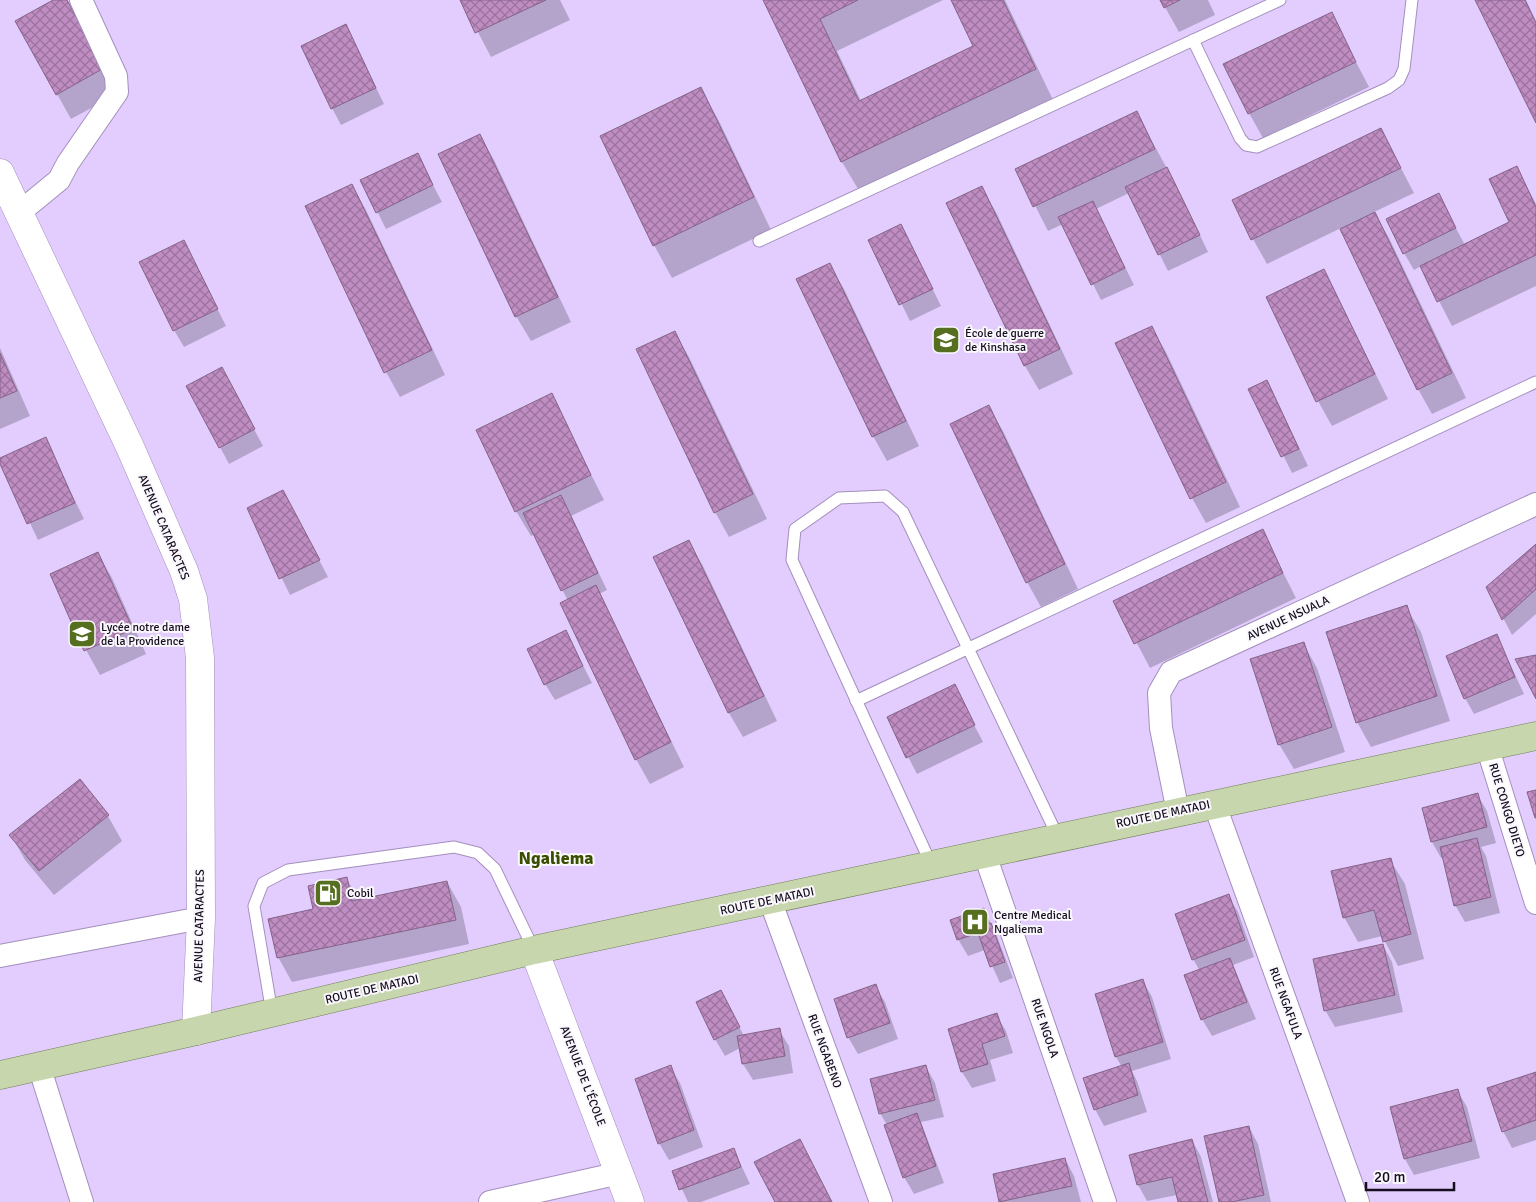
<svg xmlns="http://www.w3.org/2000/svg" width="1536" height="1202" viewBox="0 0 1536 1202" font-family="Signika,sans-serif">
<style>
.shadow{fill:#0003}
.building{fill:url(#building-cross-hatch);stroke:#856387}
.lines{fill:none;stroke-linecap:round;stroke-linejoin:round}
.lane-casing{stroke:#a38fbd;stroke-width:13}
.street-casing{stroke:#a38fbd;stroke-width:24}
.secondary-casing{stroke:#a38fbd;stroke-width:29}
.primary-casing{stroke:#707e56;stroke-width:29}
.lane{stroke:#fff;stroke-width:11}
.street{stroke:#fff;stroke-width:22}
.secondary{stroke:#fff;stroke-width:28}
.primary{stroke:#c7d6ac;stroke-width:28}
.labels{text-anchor:middle;stroke-width:4;stroke-linejoin:round;paint-order:stroke}
.poi-label{font-size:12px;fill:#160e1e;stroke:#faf8fd;text-anchor:start}
.street-label{font-size:12px;fill:#160e1e;stroke:#faf8fd}
.district-label{font-size:18px;font-weight:bold;fill:#394e00;stroke:#faf8fd}
</style>
<defs>
<pattern id="building-cross-hatch" width="8" height="8" patternUnits="userSpaceOnUse" patternTransform="scale(1.25)"><rect width="8" height="8" fill="#c08dc3"/><path d="M0 0l8 8M0 8l8-8" fill="none" stroke="#9b729e"/></pattern>
</defs>
<rect width="100%" height="100%" fill="#e2cdfe"/>
<!-- shadow -->
<g class="shadow">
<polygon points="56,0 65,0 117,94 71,119 57,94"/>
<polygon points="461,0 560,0 570,20 491,57"/>
<polygon points="765,0 943,0 837,51 861,101 975,46 953,0 1005,0 1054,102 861,194 842,162"/>
<polygon points="1161,0 1208,0 1215,15 1179,32"/>
<polygon points="1477,0 1526,0 1536,21 1536,123"/>
<polygon points="1331,14 1369,87 1263,138 1249,113"/>
<polygon points="346,26 384,104 341,125 332,108"/>
<polygon points="701,89 719,121 771,230 672,278 654,245"/>
<polygon points="1136,112 1176,185 1208,252 1168,271 1129,193 1096,209 1134,285 1101,300 1063,224 1048,231 1017,170"/>
<polygon points="1381,130 1414,193 1374,212 1389,238 1466,398 1432,414 1418,389 1341,228 1267,264 1253,239"/>
<polygon points="480,135 494,160 571,322 531,341 516,316"/>
<polygon points="417,155 442,202 386,229 362,181"/>
<polygon points="1516,167 1536,204 1536,286 1452,326 1421,266 1414,270 1404,253 1438,195 1465,245 1511,223"/>
<polygon points="352,185 366,210 445,375 400,397 386,372 306,207"/>
<polygon points="981,187 996,212 1073,374 1039,390 1025,366 947,204"/>
<polygon points="901,225 941,306 910,321 870,240"/>
<polygon points="183,241 226,326 184,347 174,330"/>
<polygon points="829,264 844,289 919,446 887,461 873,436"/>
<polygon points="1324,270 1388,399 1332,426 1318,401"/>
<polygon points="1151,327 1166,352 1240,507 1206,523 1192,498 1117,344"/>
<polygon points="674,332 689,357 767,519 729,537 715,512"/>
<polygon points="0,348 30,416 0,429"/>
<polygon points="230,385 263,446 229,464 220,447"/>
<polygon points="1250,389 1276,399 1308,466 1292,473"/>
<polygon points="551,395 604,500 571,516 607,590 599,594 684,767 650,784 636,759 568,601 534,534 531,536 516,511"/>
<polygon points="988,406 1003,431 1078,589 1041,607 1027,582"/>
<polygon points="45,439 84,519 38,540 0,459"/>
<polygon points="292,508 328,577 290,595 248,509"/>
<polygon points="1262,531 1296,598 1150,668 1115,602"/>
<polygon points="689,542 703,566 777,721 743,737 729,713 655,558"/>
<polygon points="1536,546 1536,614 1512,635 1487,587"/>
<polygon points="98,554 112,578 146,654 100,675 86,650"/>
<polygon points="1406,607 1421,632 1450,721 1371,747 1357,722"/>
<polygon points="566,632 592,683 555,700 545,684"/>
<polygon points="1497,636 1524,694 1474,714 1465,698"/>
<polygon points="1303,643 1317,668 1345,752 1294,769 1279,744"/>
<polygon points="954,686 983,742 917,774 888,718"/>
<polygon points="80,780 108,816 122,841 54,895 25,860 11,835"/>
<polygon points="1477,794 1487,811 1496,843 1481,847 1486,856 1500,913 1465,922 1455,905 1444,858 1441,858 1432,842"/>
<polygon points="1390,860 1405,884 1424,959 1398,966 1382,936 1358,942 1344,917"/>
<polygon points="347,879 359,901 447,882 461,907 469,944 292,982 278,957 314,910"/>
<polygon points="1228,896 1238,912 1254,957 1233,965 1256,1019 1212,1036 1202,1019 1200,971 1193,959"/>
<polygon points="983,910 993,926 1013,978 1000,983 985,950 968,956 958,939"/>
<polygon points="1383,945 1392,962 1403,1012 1335,1027 1325,1010"/>
<polygon points="1143,981 1152,997 1171,1059 1132,1071 1137,1081 1147,1112 1104,1126 1095,1109 1122,1067 1116,1057"/>
<polygon points="875,986 885,1002 898,1039 858,1054 848,1037"/>
<polygon points="721,991 744,1036 779,1030 789,1046 793,1073 753,1080 743,1064 740,1048 725,1056 715,1039"/>
<polygon points="996,1015 1006,1031 1013,1053 990,1060 996,1081 972,1088 962,1072 950,1030"/>
<polygon points="670,1067 680,1083 703,1147 669,1160 659,1143"/>
<polygon points="926,1067 935,1083 944,1117 921,1122 944,1183 914,1194 904,1177 887,1125 880,1113"/>
<polygon points="1536,1073 1536,1140 1512,1148 1503,1131"/>
<polygon points="1457,1090 1467,1107 1480,1158 1414,1175 1405,1159"/>
<polygon points="1249,1127 1258,1144 1271,1202 1220,1202"/>
<polygon points="1192,1140 1201,1157 1213,1202 1179,1202 1177,1195 1147,1201 1138,1185"/>
<polygon points="734,1150 750,1184 701,1202 688,1202 674,1172"/>
<polygon points="1065,1159 1074,1176 1081,1202 1000,1202 994,1175"/>
</g>
<!-- building -->
<g class="building">
<polygon points="53,0 67,0 104,68 56,95 15,21"/>
<polygon points="460,0 546,0 475,33"/>
<polygon points="763,0 858,0 820,19 859,101 973,46 951,0 1003,0 1036,69 841,162"/>
<polygon points="1160,0 1180,0 1164,8"/>
<polygon points="1475,0 1525,0 1536,23 1536,123"/>
<polygon points="1332,12 1356,62 1248,114 1223,64"/>
<polygon points="346,24 376,88 331,109 301,46"/>
<polygon points="701,87 754,197 653,246 600,136"/>
<polygon points="1137,111 1155,149 1033,207 1015,169"/>
<polygon points="1381,128 1401,168 1251,240 1232,200"/>
<polygon points="480,134 558,297 515,317 438,154"/>
<polygon points="418,153 433,185 376,213 360,180"/>
<polygon points="1517,166 1536,207 1536,255 1437,302 1420,266 1509,222 1489,179"/>
<polygon points="1167,167 1200,235 1158,255 1125,187"/>
<polygon points="352,184 432,350 384,373 305,206"/>
<polygon points="982,186 1060,349 1024,366 946,203"/>
<polygon points="1439,193 1456,228 1403,254 1386,219"/>
<polygon points="1093,201 1125,268 1091,285 1058,217"/>
<polygon points="1375,212 1452,373 1417,390 1340,229"/>
<polygon points="901,224 933,289 899,305 868,240"/>
<polygon points="184,240 218,309 173,331 139,262"/>
<polygon points="830,263 906,421 872,437 796,279"/>
<polygon points="1324,269 1375,374 1316,402 1266,297"/>
<polygon points="1152,326 1226,482 1190,499 1115,343"/>
<polygon points="675,331 753,494 714,513 636,349"/>
<polygon points="0,353 17,391 0,398"/>
<polygon points="222,367 255,429 219,448 186,386"/>
<polygon points="1267,380 1299,449 1281,457 1248,389"/>
<polygon points="552,393 591,475 515,512 476,430"/>
<polygon points="989,405 1065,564 1026,583 950,424"/>
<polygon points="46,437 75,503 27,524 0,464 0,458"/>
<polygon points="283,490 320,560 279,579 247,508"/>
<polygon points="561,495 598,573 561,591 523,513"/>
<polygon points="1263,529 1283,573 1134,644 1113,601"/>
<polygon points="689,540 764,696 728,713 653,557"/>
<polygon points="1536,544 1536,589 1502,620 1486,587"/>
<polygon points="98,552 133,629 84,651 50,574"/>
<polygon points="596,585 671,742 635,760 560,603"/>
<polygon points="1407,605 1437,696 1356,723 1326,632"/>
<polygon points="566,630 583,666 544,685 527,649"/>
<polygon points="1497,634 1515,677 1464,699 1446,656"/>
<polygon points="1304,642 1332,727 1278,745 1250,659"/>
<polygon points="1536,655 1536,699 1515,659"/>
<polygon points="955,684 975,725 906,758 887,717"/>
<polygon points="80,779 109,815 39,871 9,835"/>
<polygon points="1536,790 1536,818 1535,818 1527,792"/>
<polygon points="1478,793 1487,827 1431,842 1422,808"/>
<polygon points="1477,838 1491,897 1454,906 1440,847"/>
<polygon points="1391,858 1411,934 1383,942 1374,910 1343,918 1331,871"/>
<polygon points="347,877 352,901 447,881 456,920 277,958 268,919 313,909 308,886"/>
<polygon points="1229,894 1245,940 1192,960 1175,914"/>
<polygon points="984,908 989,924 991,923 1005,962 990,967 978,933 957,940 950,920"/>
<polygon points="1383,944 1395,995 1324,1011 1313,959"/>
<polygon points="1230,958 1247,1002 1201,1020 1184,975"/>
<polygon points="1143,979 1163,1042 1115,1057 1095,994"/>
<polygon points="876,984 890,1023 847,1038 834,999"/>
<polygon points="721,990 740,1027 714,1040 696,1002"/>
<polygon points="997,1013 1005,1036 982,1044 988,1064 961,1072 948,1029"/>
<polygon points="780,1028 785,1056 742,1064 737,1036"/>
<polygon points="1129,1063 1138,1095 1094,1110 1083,1078"/>
<polygon points="671,1065 694,1130 658,1144 635,1079"/>
<polygon points="926,1065 935,1100 879,1114 870,1079"/>
<polygon points="1536,1072 1536,1120 1502,1132 1487,1088"/>
<polygon points="1458,1089 1472,1141 1404,1159 1390,1107"/>
<polygon points="917,1113 936,1166 903,1178 884,1125"/>
<polygon points="1249,1126 1264,1195 1232,1202 1219,1202 1204,1136"/>
<polygon points="800,1139 832,1202 775,1202 754,1162"/>
<polygon points="1192,1139 1208,1202 1178,1202 1172,1177 1137,1185 1129,1155"/>
<polygon points="734,1148 741,1167 679,1190 672,1171"/>
<polygon points="1065,1158 1072,1186 999,1202 993,1174"/>
</g>
<g class="lines">
<!-- lane casing -->
<g class="lane-casing">
<g id="lane">
<polyline points="1193,40 1240,138 1246,145 1257,147 1388,88 1399,80 1404,69 1412,0"/>
<polyline points="759,241 1280,0"/>
<polyline points="856,701 1536,382"/>
<polyline points="932,866 792,560 795,529 839,498 885,496 903,512 1058,837"/>
<polyline points="272,1013 254,906 263,883 288,870 454,847 478,853 495,869 534,950"/>
</g>
</g>
<!-- street casing -->
<g class="street-casing">
<g id="street">
<polyline points="20,212 59,180 68,163 117,92 116,76 81,0"/>
<polyline points="1487,746 1536,903"/>
<polyline points="1214,803 1358,1202"/>
<polyline points="1178,812 1161,728 1159,693 1171,672 1536,504"/>
<polyline points="985,855 1105,1202"/>
<polyline points="770,900 881,1202"/>
<polyline points="0,956 201,918"/>
<polyline points="39,1066 82,1202"/>
<polyline points="490,1202 620,1173"/>
</g>
</g>
<!-- secondary casing -->
<g class="secondary-casing">
<g id="secondary">
<polyline points="0,173 130,447 184,571 193,599 200,658 201,918 196,1031"/>
<polyline points="534,950 630,1202"/>
</g>
</g>
<!-- primary casing -->
<g class="primary-casing">
<polyline id="primary" points="0,1075 196,1031 534,950 1536,736"/>
</g>
<!-- lane -->
<use href="#lane" class="lane"/>
<!-- street -->
<use href="#street" class="street"/>
<!-- secondary -->
<use href="#secondary" class="secondary"/>
<!-- primary -->
<use href="#primary" class="primary"/>
</g>
<!-- icons -->
<defs>
<g id="university-square" transform="scale(1.4375)"><rect x="-9" y="-9" width="18" height="18" rx="4" fill="#566e1f" stroke="#faf8fd"/><path d="M0-5L7-2L0 1L-7-2ZM-4 1L0 2.5L4 1V4Q0 6-4 4Z" fill="#fff"/></g>
<g id="school-square" transform="scale(1.4375)"><rect x="-9" y="-9" width="18" height="18" rx="4" fill="#566e1f" stroke="#faf8fd"/><path d="M0-5L7-2L0 1L-7-2ZM-4 1L0 2.5L4 1V4Q0 6-4 4Z" fill="#fff"/></g>
<g id="fuel-square" transform="scale(1.4375)"><rect x="-9" y="-9" width="18" height="18" rx="4" fill="#566e1f" stroke="#faf8fd"/><path d="M-5.5-6h7V0h2V4h1.3V-2.5L3-4.5l.8-.8L6-3V5H2.5V1h-1V6h-7ZM-4.2-4.7v3.2H.2V-4.7Z" fill="#fff"/></g>
<g id="hospital-square" transform="scale(1.4375)"><rect x="-9" y="-9" width="18" height="18" rx="4" fill="#566e1f" stroke="#faf8fd"/><path d="M-5-5h3v3.5h4V-5h3V5h-3V1.5h-4V5h-3Z" fill="#fff"/></g>
</defs>
<g fill-rule="evenodd">
<use href="#university-square" x="946" y="340"/>
<use href="#school-square" x="82" y="634"/>
<use href="#fuel-square" x="328" y="893"/>
<use href="#hospital-square" x="975" y="922"/>
</g>
<g class="labels">
<!-- poi labels -->
<g class="poi-label">
<text x="965" y="337">École de guerre<tspan x="965" dy="14">de Kinshasa</tspan></text>
<text x="101" y="631">Lycée notre dame<tspan x="101" dy="14">de la Providence</tspan></text>
<text x="347" y="897">Cobil</text>
<text x="994" y="919">Centre Medical<tspan x="994" dy="14">Ngaliema</tspan></text>
</g>
<!-- street labels -->
<g class="street-label">
<text transform="translate(164 527) rotate(67)" y="4">AVENUE CATARACTES</text>
<text transform="translate(1288 618) rotate(-25)" y="4">AVENUE NSUALA</text>
<text transform="translate(1507 810) rotate(73)" y="4">RUE CONGO DIETO</text>
<text transform="translate(1163 814) rotate(-12)" y="4">ROUTE DE MATADI</text>
<text transform="translate(767 901) rotate(-12)" y="4">ROUTE DE MATADI</text>
<text transform="translate(199 926) rotate(-89)" y="4">AVENUE CATARACTES</text>
<text transform="translate(372 989) rotate(-13)" y="4">ROUTE DE MATADI</text>
<text transform="translate(1286 1003) rotate(70)" y="4">RUE NGAFULA</text>
<text transform="translate(1045 1028) rotate(71)" y="4">RUE NGOLA</text>
<text transform="translate(825 1051) rotate(70)" y="4">RUE NGABENO</text>
<text transform="translate(583 1076) rotate(69)" y="4">AVENUE DE L'ÉCOLE</text>
</g>
<!-- district labels -->
<g class="district-label">
<text x="556" y="864">Ngaliema</text>
</g>
</g>
<!-- scale -->
<path d="M1366 1182v8h88v-8" fill="none" stroke="#160e1e" stroke-width="2.5"/>
<text x="1374" y="1182" font-size="15" fill="#160e1e" stroke="#faf8fd" stroke-width="4" paint-order="stroke">20 m</text>
</svg>
